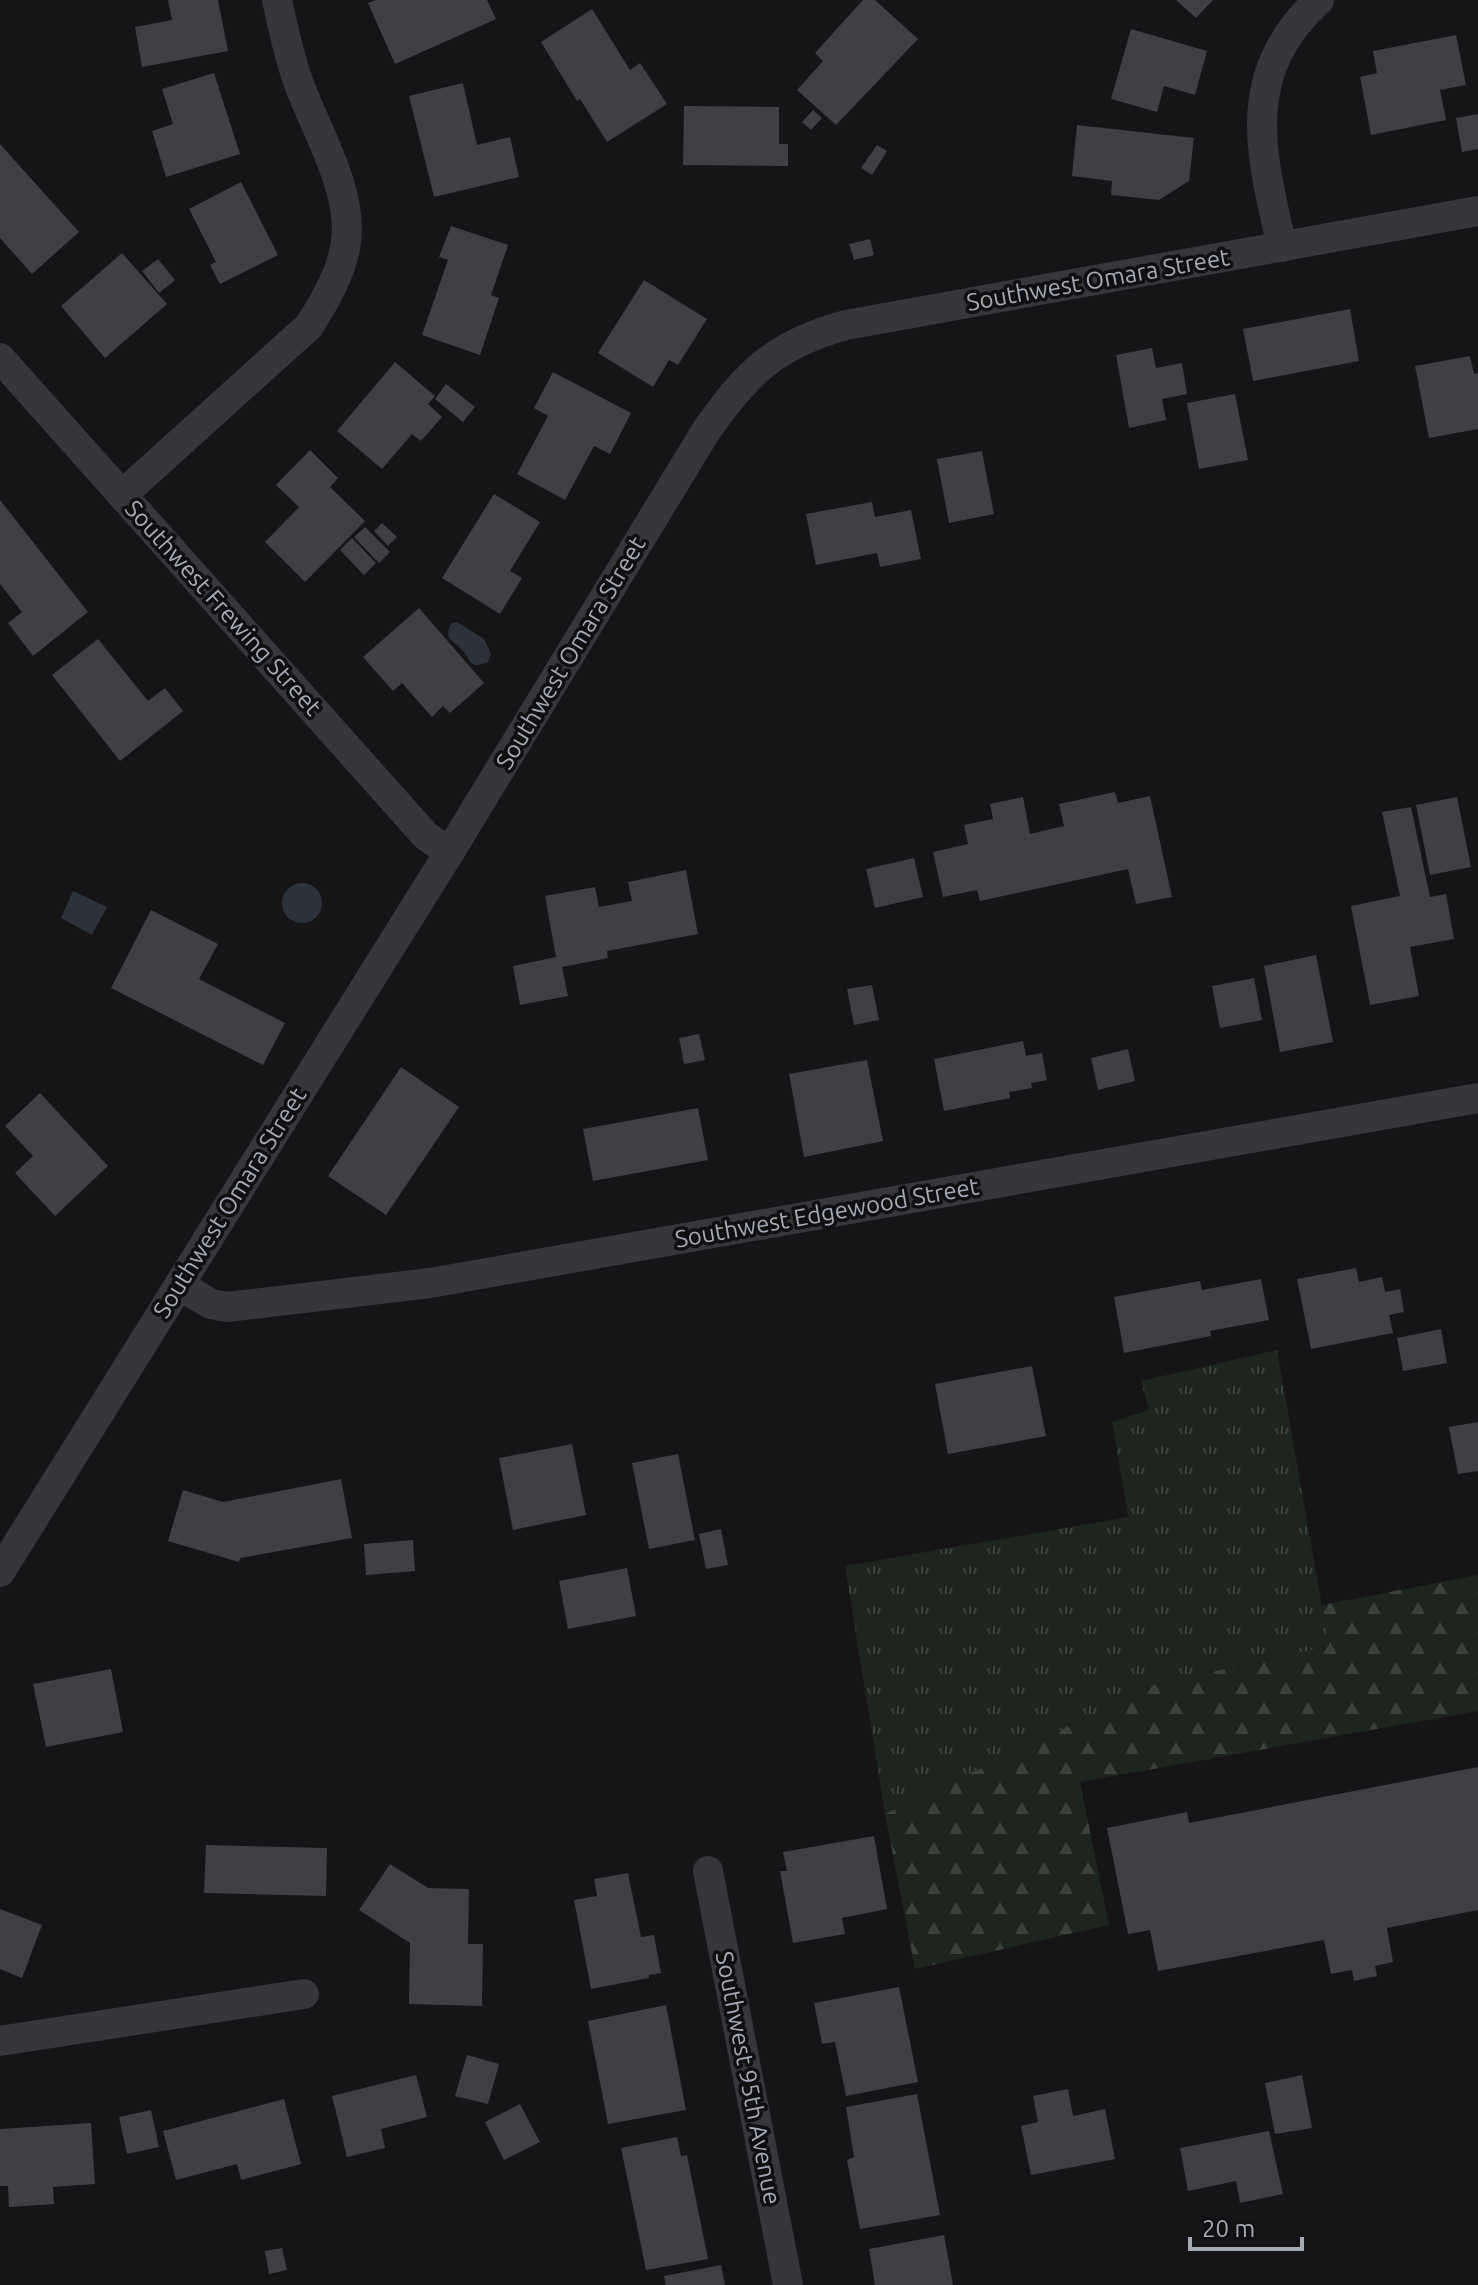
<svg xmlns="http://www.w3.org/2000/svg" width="1478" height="2285" viewBox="0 0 1478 2285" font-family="Ubuntu,sans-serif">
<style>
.grass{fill:url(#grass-tufts)}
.forest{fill:url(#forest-firs)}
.water{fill:#2b323b}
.building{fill:#3f3f44}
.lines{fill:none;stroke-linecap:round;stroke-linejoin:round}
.street{stroke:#36363c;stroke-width:30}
.labels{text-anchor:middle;stroke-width:7;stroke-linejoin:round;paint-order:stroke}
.street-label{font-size:24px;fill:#a6aab7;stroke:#101012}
</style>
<defs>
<pattern id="grass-tufts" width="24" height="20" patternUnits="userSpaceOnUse" patternTransform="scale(2)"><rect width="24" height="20" fill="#1d251e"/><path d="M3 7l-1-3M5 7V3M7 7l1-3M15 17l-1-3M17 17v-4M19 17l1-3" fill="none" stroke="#3b423c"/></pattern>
<pattern id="forest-firs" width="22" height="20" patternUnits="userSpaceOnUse" patternTransform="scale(2)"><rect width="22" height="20" fill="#1d251e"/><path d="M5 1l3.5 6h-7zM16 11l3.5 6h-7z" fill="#3b423c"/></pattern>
</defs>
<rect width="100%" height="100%" fill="#151517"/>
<!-- grass -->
<polygon class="grass" points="1277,1350 1329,1646 1157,1684 885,1814 845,1566 1128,1517 1112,1422 1149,1410 1141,1381"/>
<!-- forest -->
<polygon class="forest" points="1478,1575 1478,1711 1080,1782 1109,1925 915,1969 885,1814 1157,1684 1329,1646 1322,1605"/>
<!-- water -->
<g class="water">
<path d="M457,622L484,639L491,654L488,662C467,670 473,661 462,650C453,640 442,638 452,623Z"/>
<circle cx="302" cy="903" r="20"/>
<polygon points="73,891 107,907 92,935 61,918"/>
</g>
<!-- building -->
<g class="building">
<polygon points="168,0 218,0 228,51 142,67 135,27 172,20"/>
<polygon points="376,0 487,0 496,19 395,64 368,3"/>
<polygon points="863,0 875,0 918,39 836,125 797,90 823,61 815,53"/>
<polygon points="1176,0 1213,0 1196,18"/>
<polygon points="592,9 630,70 640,63 667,104 607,142 580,99 577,101 541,42"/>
<polygon points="1131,29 1207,51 1195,95 1164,86 1157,112 1111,99"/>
<polygon points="1456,35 1466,85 1440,90 1446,120 1371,135 1360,77 1377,73 1373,51"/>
<polygon points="214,73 240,154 166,177 152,131 173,124 162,89"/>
<polygon points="463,83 477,145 510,137 519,177 434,197 409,96"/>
<polygon points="684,106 779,107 779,144 788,144 788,166 683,165"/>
<polygon points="813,110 822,118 811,130 802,122"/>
<polygon points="1478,114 1478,149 1462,152 1456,118"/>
<polygon points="1077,125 1194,138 1189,181 1159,200 1111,195 1112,181 1072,176"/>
<polygon points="0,144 79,232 32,274 0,238"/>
<polygon points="877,145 887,151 872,175 861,168"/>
<polygon points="241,182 278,255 220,284 210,265 216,262 189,209"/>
<polygon points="451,226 508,245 491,295 499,298 480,355 422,335 448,260 439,257"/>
<polygon points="870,239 874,255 854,260 849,244"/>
<polygon points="122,253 167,304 105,358 61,306"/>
<polygon points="158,259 175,280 159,293 142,271"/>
<polygon points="644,280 707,319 678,365 669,360 653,387 598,353"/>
<polygon points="1350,309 1359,361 1253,381 1243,329"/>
<polygon points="1152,348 1156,368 1182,363 1187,394 1162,399 1166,420 1129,428 1116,355"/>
<polygon points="1470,356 1474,374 1478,373 1478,429 1429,438 1415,366"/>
<polygon points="395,362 435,396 428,404 442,417 421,441 412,434 382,469 337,431"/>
<polygon points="553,372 631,413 610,454 594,446 565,500 517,474 548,416 534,408"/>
<polygon points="446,384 475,407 463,422 435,399"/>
<polygon points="1235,394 1248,460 1199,469 1187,403"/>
<polygon points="310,450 338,478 330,487 365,521 305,582 265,542 299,507 276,485"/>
<polygon points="982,451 994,514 949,523 937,459"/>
<polygon points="494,494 540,522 510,571 522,578 500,614 442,578"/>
<polygon points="0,500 88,612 33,656 8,623 22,612 0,584"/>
<polygon points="872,502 875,517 911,510 921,559 880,567 877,553 816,565 806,514"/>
<polygon points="382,523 397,537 388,546 374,531"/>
<polygon points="365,527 390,552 379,563 354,537"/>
<polygon points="352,538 376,563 364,575 340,550"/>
<polygon points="419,608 484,683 450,713 443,706 432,717 402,683 393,691 363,657"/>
<polygon points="98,639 148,701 165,688 183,711 120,761 52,675"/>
<polygon points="1115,792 1118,803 1150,796 1172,897 1136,904 1128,869 980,901 977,890 943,897 933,852 968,844 964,825 993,819 990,804 1023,797 1030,834 1064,826 1059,804"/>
<polygon points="1457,797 1471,867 1430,875 1416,805"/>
<polygon points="1411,807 1430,897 1446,894 1454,939 1410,947 1419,996 1370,1005 1351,906 1400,896 1382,812"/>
<polygon points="914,858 923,897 875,908 866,869"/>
<polygon points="686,870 698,934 607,951 608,958 562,967 568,996 520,1005 513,966 556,957 545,896 595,887 599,907 632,901 628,882"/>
<polygon points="151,910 218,944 199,979 285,1023 263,1065 111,988"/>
<polygon points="1316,955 1333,1042 1280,1052 1264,966"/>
<polygon points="1254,978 1262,1020 1220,1028 1212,986"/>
<polygon points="872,985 879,1020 854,1025 847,989"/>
<polygon points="699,1034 705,1060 684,1064 679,1038"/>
<polygon points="1023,1041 1026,1056 1042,1053 1047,1080 1031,1083 1032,1088 1009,1092 1010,1098 944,1111 934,1059"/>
<polygon points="1128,1049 1135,1081 1098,1090 1091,1058"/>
<polygon points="867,1060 883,1141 804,1157 789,1074"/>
<polygon points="401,1067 459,1107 386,1215 328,1176"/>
<polygon points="40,1093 108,1166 55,1216 15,1173 33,1156 5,1126"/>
<polygon points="698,1108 708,1160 593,1181 583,1129"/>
<polygon points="1356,1268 1359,1282 1382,1277 1385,1292 1400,1289 1404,1312 1389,1315 1393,1333 1311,1349 1297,1279"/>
<polygon points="1261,1279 1269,1320 1210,1331 1211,1336 1124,1353 1114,1297 1200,1281 1202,1290"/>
<polygon points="1441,1329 1447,1363 1403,1371 1397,1338"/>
<polygon points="1032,1366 1046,1436 948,1454 935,1384"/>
<polygon points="1478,1422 1478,1471 1458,1474 1449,1427"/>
<polygon points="572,1444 586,1515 513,1530 499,1458"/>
<polygon points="678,1454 695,1540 649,1549 632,1463"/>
<polygon points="341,1479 352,1538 240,1558 239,1562 168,1541 183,1490 223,1502"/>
<polygon points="721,1529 728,1565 706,1569 699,1534"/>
<polygon points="413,1540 415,1571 366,1575 364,1544"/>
<polygon points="627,1568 636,1616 568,1629 559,1581"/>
<polygon points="111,1669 123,1732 46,1747 33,1684"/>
<polygon points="1478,1767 1478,1910 1387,1928 1393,1962 1375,1966 1377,1976 1354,1981 1352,1970 1331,1974 1324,1940 1158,1971 1150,1930 1128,1934 1107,1828 1187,1812 1189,1823"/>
<polygon points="874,1836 887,1909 842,1918 845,1934 793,1943 780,1871 787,1871 783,1852"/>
<polygon points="206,1845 327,1848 326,1896 204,1893"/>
<polygon points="390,1864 428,1888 469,1889 468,1944 483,1944 482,2006 409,2004 410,1943 359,1910"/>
<polygon points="628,1873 641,1937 654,1935 661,1973 649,1975 649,1978 591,1989 574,1900 597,1896 594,1879"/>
<polygon points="0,1909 42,1925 22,1978 0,1969"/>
<polygon points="899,1987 918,2082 846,2096 835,2042 822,2044 814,2003"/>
<polygon points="666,2005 686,2110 608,2124 588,2021"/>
<polygon points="467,2055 499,2064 488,2104 455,2096"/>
<polygon points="416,2075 427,2117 381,2129 385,2148 347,2157 332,2096"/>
<polygon points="1302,2075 1312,2128 1275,2134 1265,2083"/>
<polygon points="1068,2089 1073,2116 1105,2109 1115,2159 1031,2175 1021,2126 1038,2122 1033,2096"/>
<polygon points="917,2094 940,2215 860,2229 847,2160 854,2157 846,2107"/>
<polygon points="284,2099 301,2164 241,2180 237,2164 176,2180 163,2131"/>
<polygon points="520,2104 540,2142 504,2160 485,2122"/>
<polygon points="151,2110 159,2147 127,2154 119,2117"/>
<polygon points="91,2123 95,2184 53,2187 54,2204 9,2207 8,2186 0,2186 0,2129"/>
<polygon points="1269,2131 1283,2194 1240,2203 1236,2181 1188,2191 1180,2148"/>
<polygon points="677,2137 681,2156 687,2155 708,2259 646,2270 621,2148"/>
<polygon points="944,2235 953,2285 875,2285 869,2249"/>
<polygon points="282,2248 287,2270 269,2274 265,2251"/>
<polygon points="721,2265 725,2285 666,2285 664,2276"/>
</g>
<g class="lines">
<!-- street -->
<g class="street">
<path d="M1282,247C1261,153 1238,74 1319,0"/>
<polyline points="0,358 425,835 449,853"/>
<path d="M122,495L309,326C325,301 342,272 346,242C353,191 316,130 299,84C289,57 283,28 277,0"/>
<polyline points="179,1285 211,1304 227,1307 430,1283 1478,1098"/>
<path d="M0,1572L449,853L706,431C747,372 776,344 846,325L1478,211"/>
<polyline points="708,1871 788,2285"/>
<polyline points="0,2041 304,1994"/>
</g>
</g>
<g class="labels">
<!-- street labels -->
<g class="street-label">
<text transform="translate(1098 280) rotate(-10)" y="8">Southwest Omara Street</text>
<text transform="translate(223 608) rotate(48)" y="8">Southwest Frewing Street</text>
<text transform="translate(571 653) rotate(-59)" y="8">Southwest Omara Street</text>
<text transform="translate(230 1203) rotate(-58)" y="8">Southwest Omara Street</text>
<text transform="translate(827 1213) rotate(-10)" y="8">Southwest Edgewood Street</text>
<text transform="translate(748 2078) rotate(79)" y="8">Southwest 95th Avenue</text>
</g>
</g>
<!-- scale -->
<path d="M1190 2237v12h112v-12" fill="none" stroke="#a6aab7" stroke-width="4"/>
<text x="1202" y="2237" font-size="24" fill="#a6aab7" stroke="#101012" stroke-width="6" paint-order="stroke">20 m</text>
</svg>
